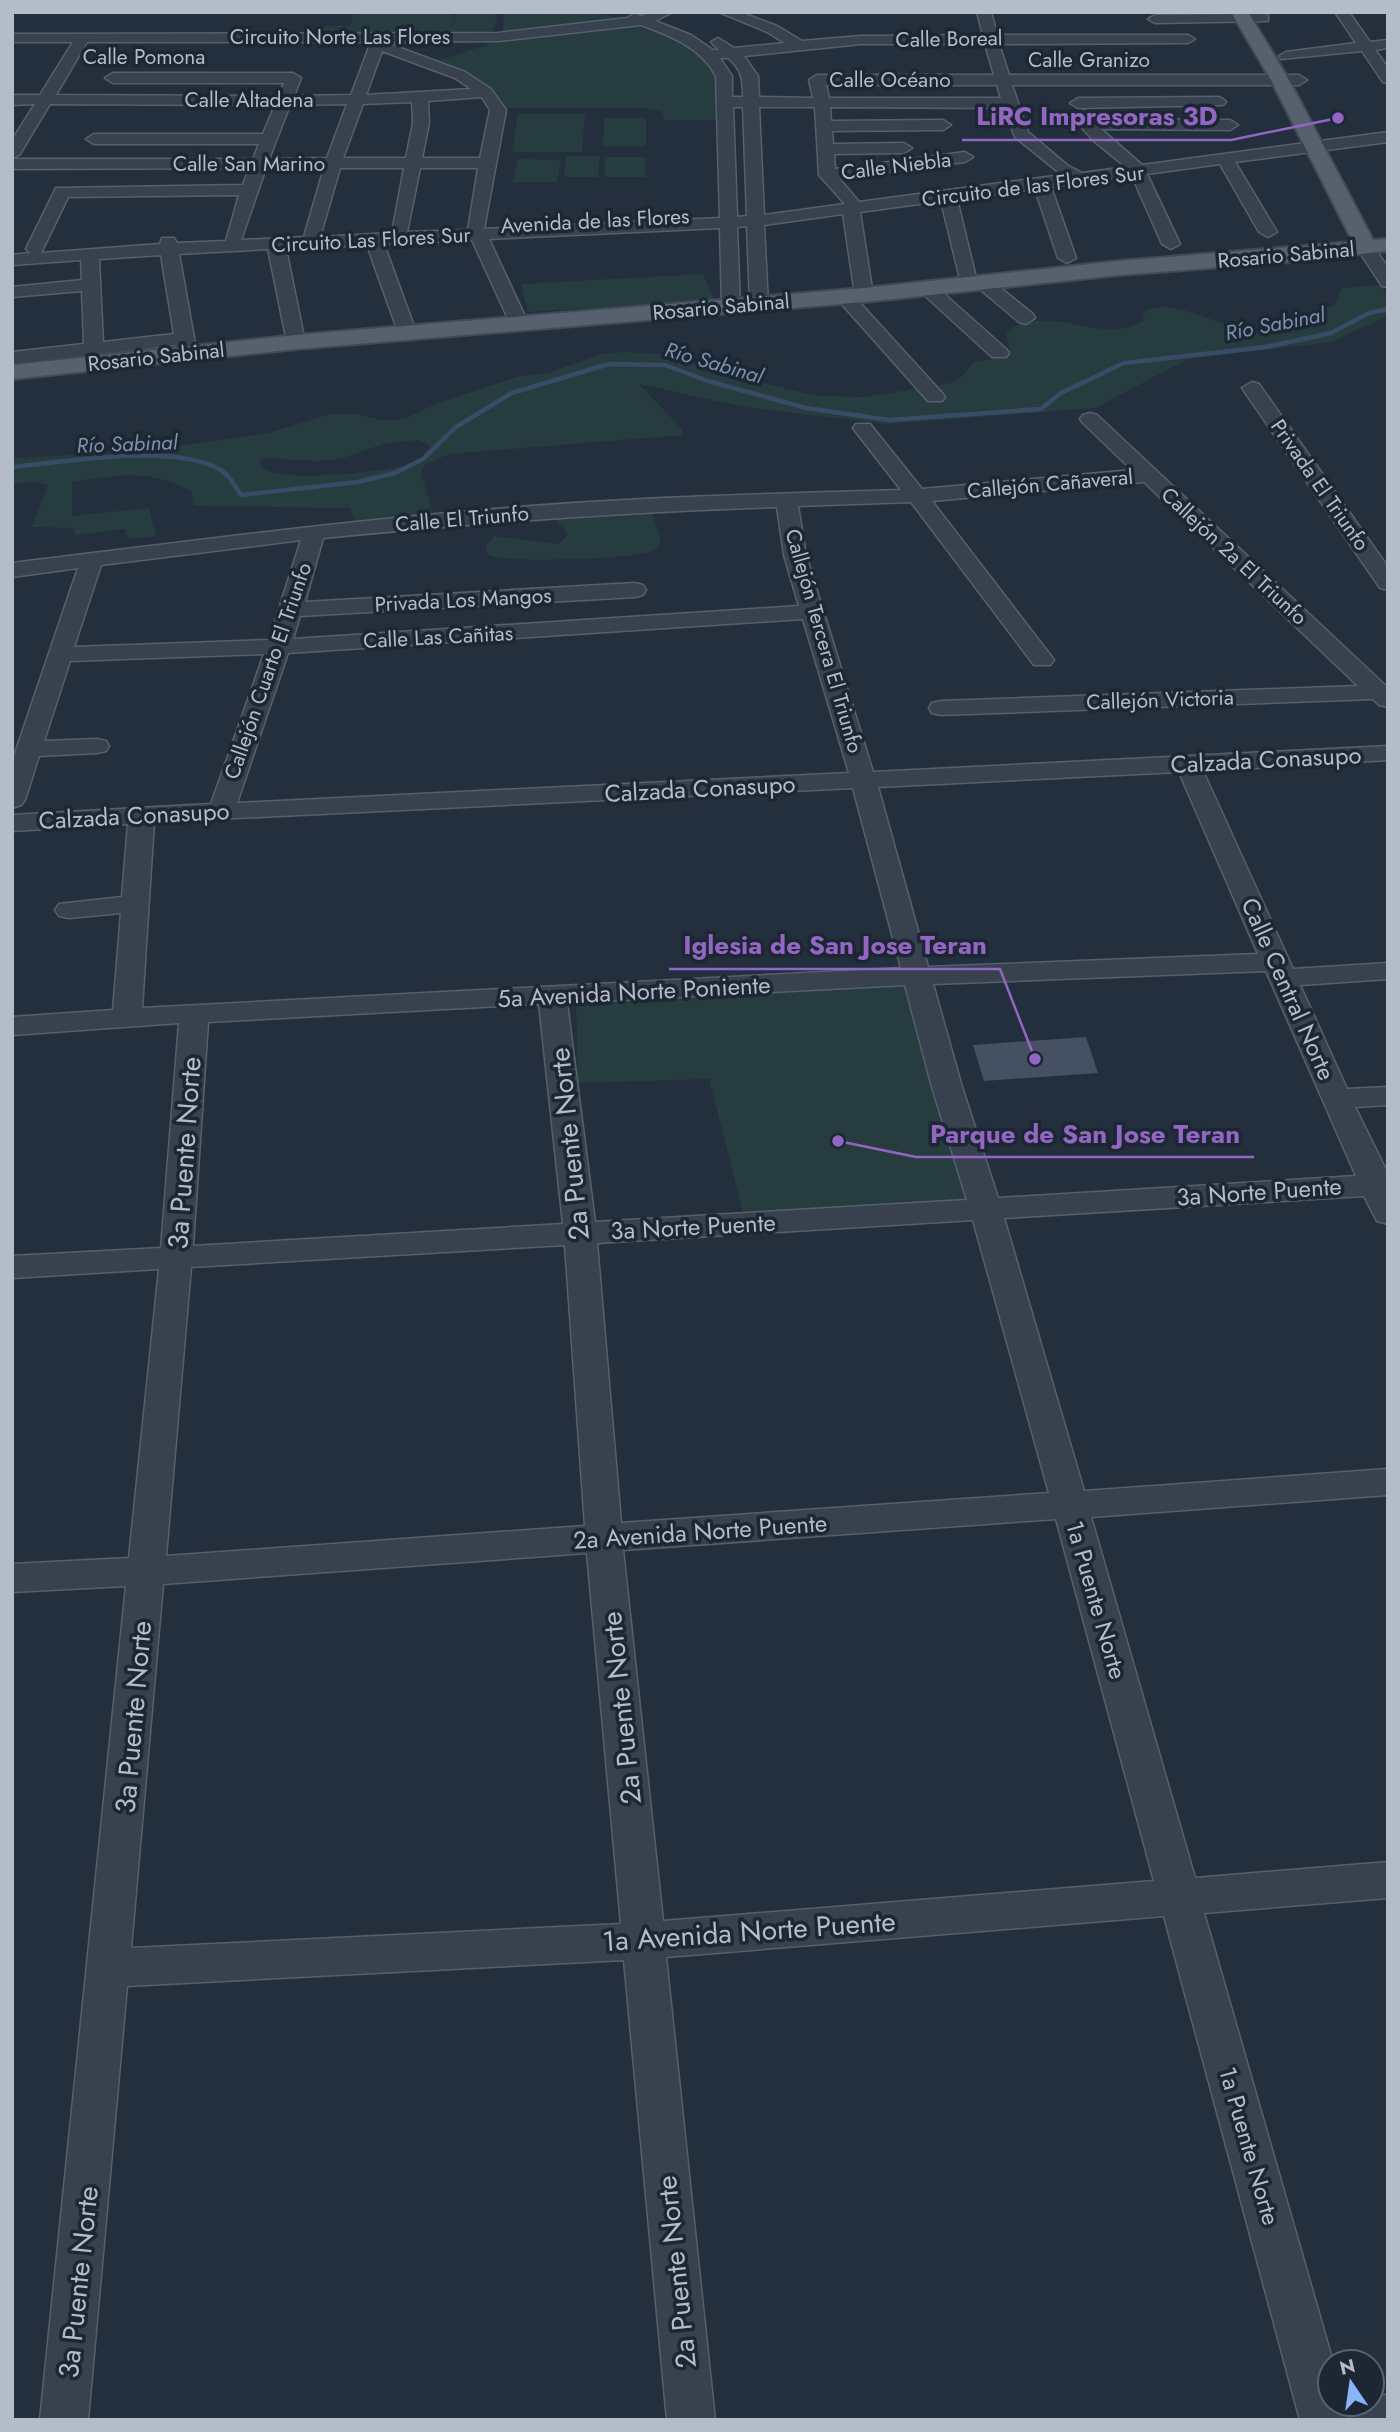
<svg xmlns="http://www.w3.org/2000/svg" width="1400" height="2432" viewBox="0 0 1400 2432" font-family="Jost,sans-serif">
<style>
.green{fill:#263c3f;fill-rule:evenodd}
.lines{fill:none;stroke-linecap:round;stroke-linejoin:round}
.stream{stroke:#394c67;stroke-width:4.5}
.building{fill:#455162}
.minor-casing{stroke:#565f6c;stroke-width:3}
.major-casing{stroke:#414a57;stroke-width:4}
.minor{fill:#38414e;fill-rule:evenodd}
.major{fill:#56606e;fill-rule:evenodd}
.labels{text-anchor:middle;stroke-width:7;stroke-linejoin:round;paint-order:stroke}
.far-street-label{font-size:21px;fill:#b4bcc9;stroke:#1d2633}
.far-water-label{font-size:21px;font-style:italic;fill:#7c92b1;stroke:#1d2633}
.street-label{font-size:24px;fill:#b4bcc9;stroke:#1d2633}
.near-street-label{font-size:28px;fill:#b4bcc9;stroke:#1d2633}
.leader{fill:none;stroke:#9266c3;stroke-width:2.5}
.callout-dot{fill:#9266c3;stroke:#1d2633;stroke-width:2.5}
.callout-label{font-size:26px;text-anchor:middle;font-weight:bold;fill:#9266c3;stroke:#1d2633;stroke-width:7;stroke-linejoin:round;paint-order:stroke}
</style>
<rect width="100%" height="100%" fill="#242f3e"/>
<!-- green -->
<g class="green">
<polygon points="354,12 455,12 451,26 457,12 498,12 494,30 479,35 322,35 319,26 350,26"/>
<polygon points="504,12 600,12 620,20 509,34 503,31"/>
<path d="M633,25C656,33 710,47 715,75C718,89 716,106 716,120H664L662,112L645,108H503L435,62L504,39Z"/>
<polygon points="518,114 585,114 582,152 512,152"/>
<polygon points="604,118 646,118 646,146 603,147"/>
<polygon points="566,156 600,156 598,177 564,177"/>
<rect x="605" y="157" width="40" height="20"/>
<polygon points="518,159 561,160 557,182 513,182"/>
<polygon points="703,274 715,301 528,312 521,284"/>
<path d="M1381,285L1388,299V316L1331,342L1188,359L1095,408L887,424L744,407L639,384L681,428L683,435L449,454L426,464L421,471L433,515L356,523L350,508L194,506L191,491C143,468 122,475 72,482V516L149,508L156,536L128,539L125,529L75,535L73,528L32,527L48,485L36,482L12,484V458L136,452L268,433L331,414H355L382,420L404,419L438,403L520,376L548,373L602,354L625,352L674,355L734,376L816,396L865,397L951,383L961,377L974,362L998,358L1010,352L1006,332C1049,300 1100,348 1145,320L1142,314C1165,292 1223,329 1251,331C1279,333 1309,316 1334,305L1342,288ZM418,440L430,445C426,456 417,461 406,465C382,473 293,480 271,472C265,470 262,468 259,462L263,458L318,461L341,459L383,444Z"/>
<path d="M648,511L653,515L661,541C658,547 655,550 649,552C630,559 500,564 487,554L486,546L494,536L559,544L568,534L552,516Z"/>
<polygon points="907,984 967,1200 743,1212 709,1079 578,1083 576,1003"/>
</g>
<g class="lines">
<!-- stream -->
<path class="stream" d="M12,467C67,462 173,442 221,470C230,475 235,487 241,495L358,482L395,473L423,459L456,427L512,393L609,364L665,365L708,381L806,408L889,420L1041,409L1061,393L1124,363L1266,347L1331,333L1369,313L1388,309"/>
</g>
<!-- building -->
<polygon class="building" points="1086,1037 1098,1073 984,1081 973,1045"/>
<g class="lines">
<!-- minor casing -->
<g class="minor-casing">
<g id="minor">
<path d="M652,12H673L655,21L691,35L713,50H719L711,42L718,38L734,48L785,43L767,32L719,12H740L777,26L802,41L861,36L983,35L977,12H991L997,35H1188L1195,39L1188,43L999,44L1009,75H1299L1307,80L1299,85H1012L1028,132L1067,165L1082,173L1126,167L1095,142L1081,127L1074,114L1082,109L1087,111L1094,119L1230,120L1238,125L1230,130L1101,129L1142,165L1388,132V142L1235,162L1277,232L1268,237L1259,232L1220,164L1147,174L1180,244L1171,249L1162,244L1132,176L1051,187L1076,258L1067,263L1058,258L1035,189L957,199L976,278H988L1033,314L1035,318L1026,324L1019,322L975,285L968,288L962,287L941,201L860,212L873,295L864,300L855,295L843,214L764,225L768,304L759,309L750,304L747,226L737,227L740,306L731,311L722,306L720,228L489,239L528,323L519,329L510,323L472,240L384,244L416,332L407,338L398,332L367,245L286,249L305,342L296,348L287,342L268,249L179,254L197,354L194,358H180L176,345L12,364V352L84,344L82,291L12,297V287L82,280L81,260L12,265V255L31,253L26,249L56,188L243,185L249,168L12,169V159H253L259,144H94L86,139L94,134H263L275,105L50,104L20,154L12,159V140L35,104L12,105V95H40L73,42H12V34L498,33L627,18L634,14L642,16ZM641,25C671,36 700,47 716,76L720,218L484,229L506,110L491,89L465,72L384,42L498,41ZM87,42H371L351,95L294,96L301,78L293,73H113L105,78L113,83H284L278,96L56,95ZM861,44H985L994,75H817L809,80L813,98L759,97L758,76L744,56ZM382,51L455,78L471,89L366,95ZM720,58H728C742,69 743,80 743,97H732V76ZM826,85H997L1001,98H829ZM482,97L490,110L480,158H422L429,123L428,101ZM412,102L413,123L406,158H343L363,104ZM347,104L327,158L269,159L290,105ZM733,107H743L747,216L737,217ZM759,107H815L819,175L845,204L764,215ZM830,107L1004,108L1015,137L1062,175L859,202L839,178L965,162L973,157L965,152L835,169L834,154L904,153L912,148L904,143L833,144L832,131L943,130L951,125L943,120L831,121ZM266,168H324L304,237L241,240ZM340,168H404L392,233L320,237ZM420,168H478L468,230L407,232ZM239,195L226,241L177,243L174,238H162L160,244L41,253L68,197ZM161,255L174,334L103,342L99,259Z"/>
<polygon points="1335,12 1349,12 1370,42 1388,40 1388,48 1375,50 1388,68 1388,83 1383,82 1362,51 1281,59 1279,56 1286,52 1356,43"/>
<polygon points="1263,14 1268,15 1268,21 1155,23 1148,19 1155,15"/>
<polygon points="1218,97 1223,99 1226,102 1223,105 1078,108 1070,103 1078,98"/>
<polygon points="1366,243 1372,244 1388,268 1388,287 1382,286 1357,248"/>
<polygon points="927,283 933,284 1006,349 1009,353 1006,357 992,357 921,292 918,288"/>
<polygon points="845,292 851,293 942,393 945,397 942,401 928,401 839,301 836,297"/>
<polygon points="1252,382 1259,384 1388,567 1388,590 1380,588 1242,388"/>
<path d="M1090,413L1097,415L1387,687L1388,707L1379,705L1373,699L941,715L932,713L929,708L932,703L941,701L1358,686L1144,482L932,501L1054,660L1050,665H1034L911,502L798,506L806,555L873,772L1388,746V760L1203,771L1293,969L1388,963V979L1300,985L1347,1089L1388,1087V1105L1355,1107L1388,1174V1224L1377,1221L1364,1196L1004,1218L1084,1491L1388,1469V1495L1091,1517L1195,1878L1388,1862V1898L1204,1913L1333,2362H1330V2404H1345L1349,2419L1355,2404H1372V2396L1388,2395V2420H1300L1164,1916L666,1957L715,2420H667L624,1960L127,1986L88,2420H40L126,1586L12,1592V1564L129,1558L159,1269L12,1278V1256L161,1248L179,1023L12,1035V1017L113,1010L121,913L69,918L59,916L55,910L59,904L122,897L128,824L12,831V815L211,804L264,654L70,661L44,741L97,739L106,741L109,746L106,751L97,753L39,756L25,800L21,805L12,808V762L78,568L12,577V563C177,543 341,521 506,508C637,497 769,494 901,490L853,428L856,424H870L922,489L1132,470L1083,423L1080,419L1083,415ZM777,507L784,555L799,606L293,639L300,616L635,597L643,595L646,590L643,585L635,583L305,602L323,538C474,523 625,512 777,507ZM301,540L269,640L74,647L101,565ZM803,619L849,773L237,803L288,653ZM1179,772L1258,954L928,967L878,787ZM853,788L901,968L142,1008L154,822ZM1266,971L1356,1176L998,1198L962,1087L933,984ZM905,985L932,1087L967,1200L595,1222L567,1003ZM539,1004L563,1224L193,1246L208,1022ZM973,1220L1049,1493L621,1523L597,1243ZM565,1245L585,1526L166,1556L191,1267ZM1056,1519L1154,1881L663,1921L623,1550ZM587,1553L621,1924L131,1948L163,1584Z"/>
</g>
</g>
<!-- major casing -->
<g class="major-casing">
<polygon id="major" points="1231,12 1248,12 1289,80 1373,240 1388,239 1388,251 1287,262 1119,275 864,302 296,349 12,379 12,365 296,335 864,288 1119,261 1353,242 1271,80"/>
</g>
<!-- minor -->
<use href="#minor" class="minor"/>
<!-- major -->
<use href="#major" class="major"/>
</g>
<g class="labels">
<!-- far-street labels -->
<g class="far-street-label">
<text x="340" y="44">Circuito Norte Las Flores</text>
<text transform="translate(949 39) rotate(-1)" y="7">Calle Boreal</text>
<text x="144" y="64">Calle Pomona</text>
<text x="1089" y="67">Calle Granizo</text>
<text x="890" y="87">Calle Océano</text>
<text x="249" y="107">Calle Altadena</text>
<text x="249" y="171">Calle San Marino</text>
<text transform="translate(896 166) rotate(-7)" y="7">Calle Niebla</text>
<text transform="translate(1033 186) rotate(-7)" y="7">Circuito de las Flores Sur</text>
<text transform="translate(595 221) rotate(-3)" y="7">Avenida de las Flores</text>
<text transform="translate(371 240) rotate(-3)" y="7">Circuito Las Flores Sur</text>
<text transform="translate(1286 255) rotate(-5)" y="7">Rosario Sabinal</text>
<text transform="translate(721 307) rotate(-5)" y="7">Rosario Sabinal</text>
<text transform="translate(156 357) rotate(-6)" y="7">Rosario Sabinal</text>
<text transform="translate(1050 484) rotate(-5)" y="7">Callejón Cañaveral</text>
<text transform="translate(1320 485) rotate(55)" y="7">Privada El Triunfo</text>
<text transform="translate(462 519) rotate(-5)" y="7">Calle El Triunfo</text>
<text transform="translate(1234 556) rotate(43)" y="7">Callejón 2a El Triunfo</text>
<text transform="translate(463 600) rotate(-3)" y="7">Privada Los Mangos</text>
<text transform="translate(438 637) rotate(-3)" y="7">Calle Las Cañitas</text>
<text transform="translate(824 641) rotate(74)" y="7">Callejón Tercera El Triunfo</text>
<text transform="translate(268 671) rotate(-71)" y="7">Callejón Cuarto El Triunfo</text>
<text transform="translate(1160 700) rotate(-2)" y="7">Callejón Victoria</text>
</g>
<!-- far-water labels -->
<g class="far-water-label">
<text transform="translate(1275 324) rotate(-11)" y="7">Río Sabinal</text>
<text transform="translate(714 363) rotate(16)" y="7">Río Sabinal</text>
<text transform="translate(127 444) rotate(-2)" y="7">Río Sabinal</text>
</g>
<!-- street labels -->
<g class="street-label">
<text transform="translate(1266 760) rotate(-3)" y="8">Calzada Conasupo</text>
<text transform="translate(700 789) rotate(-3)" y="8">Calzada Conasupo</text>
<text transform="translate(134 816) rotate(-3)" y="8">Calzada Conasupo</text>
<text transform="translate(1288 989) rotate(66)" y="8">Calle Central Norte</text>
<text transform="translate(634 992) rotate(-3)" y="8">5a Avenida Norte Poniente</text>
<text transform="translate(1259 1192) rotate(-4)" y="8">3a Norte Puente</text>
<text transform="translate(693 1227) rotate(-3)" y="8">3a Norte Puente</text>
<text transform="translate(700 1532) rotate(-4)" y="8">2a Avenida Norte Puente</text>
<text transform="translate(1096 1600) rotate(74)" y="8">1a Puente Norte</text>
<text transform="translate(1249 2146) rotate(74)" y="8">1a Puente Norte</text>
</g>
<!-- near-street labels -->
<g class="near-street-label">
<text transform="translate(569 1144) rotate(-96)" y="10">2a Puente Norte</text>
<text transform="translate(184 1153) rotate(-86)" y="10">3a Puente Norte</text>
<text transform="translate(621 1708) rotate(-96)" y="10">2a Puente Norte</text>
<text transform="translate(133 1717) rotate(-85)" y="10">3a Puente Norte</text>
<text transform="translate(749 1931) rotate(-4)" y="10">1a Avenida Norte Puente</text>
<text transform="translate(676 2272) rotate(-96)" y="10">2a Puente Norte</text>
<text transform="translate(78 2282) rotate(-84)" y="10">3a Puente Norte</text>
</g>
</g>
<!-- callouts -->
<path class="leader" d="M1338 118L1231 140H962M1035 1059L1000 969H669M838 1141L916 1157H1254"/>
<g class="callout-dot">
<circle cx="1338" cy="118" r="7"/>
<circle cx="1035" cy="1059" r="7"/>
<circle cx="838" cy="1141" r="7"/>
</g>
<g class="callout-label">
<text x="1097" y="125">LiRC Impresoras 3D</text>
<text x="835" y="954">Iglesia de San Jose Teran</text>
<text x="1085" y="1143">Parque de San Jose Teran</text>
</g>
<!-- border -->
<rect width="1400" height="2432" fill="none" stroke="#b4bcc9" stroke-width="28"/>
<!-- north arrow -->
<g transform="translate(1351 2383) rotate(347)"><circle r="33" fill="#1d2633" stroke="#59626f" stroke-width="2"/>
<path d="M0-5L12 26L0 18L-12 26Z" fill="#8ab4f8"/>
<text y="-10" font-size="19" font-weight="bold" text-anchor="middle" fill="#b4bcc9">N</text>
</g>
</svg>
